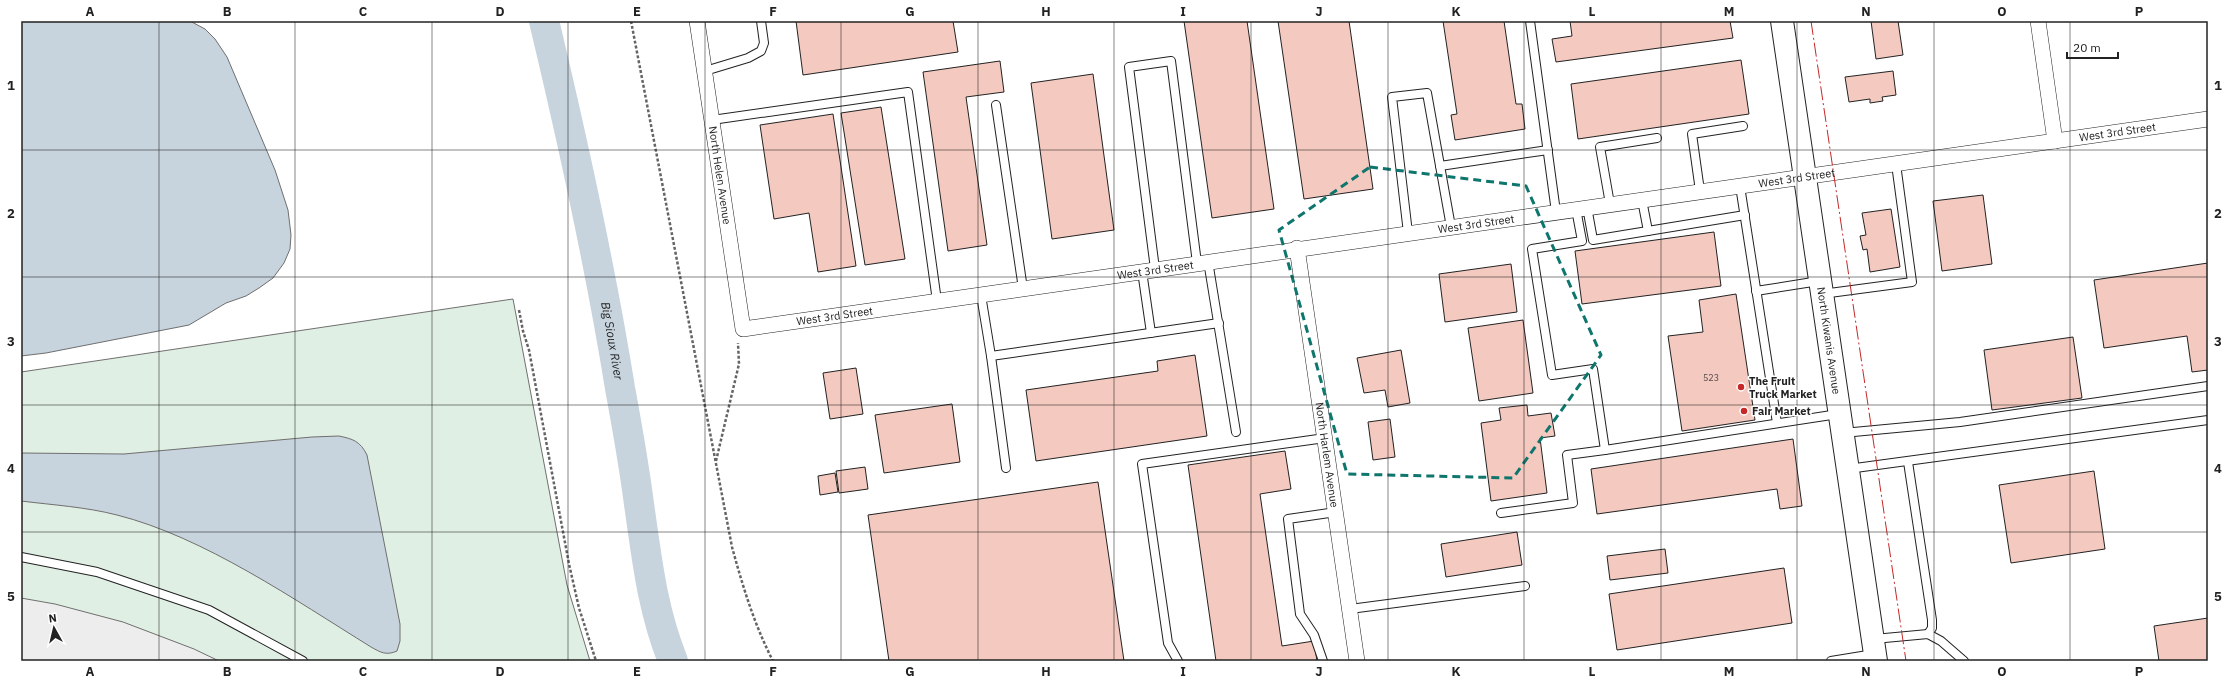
<svg xmlns="http://www.w3.org/2000/svg" width="2229" height="682" viewBox="0 0 2229 682" font-family="'IBM Plex Sans',sans-serif">
<style>
.green{fill:#e0efe3;stroke:#6f6f6f}
.parking{fill:#ededed;stroke:#6f6f6f}
.water{fill:#c7d3dd;stroke:#6f6f6f}
.lines{fill:none;stroke-linecap:round;stroke-linejoin:round}
.river{stroke:#c7d3dd;stroke-width:30}
.building{fill:#f3c9c0;stroke:#222}
.service-casing{stroke:#222;stroke-width:10}
.minor-casing{stroke:#222;stroke-width:16}
.secondary-casing{stroke:#222;stroke-width:24}
.path{stroke:#646464;stroke-width:2.5;stroke-dasharray:3 2;stroke-linecap:butt}
.service{stroke:#fff;stroke-width:8}
.minor{stroke:#fff;stroke-width:15}
.secondary{stroke:#fff;stroke-width:22}
.power{stroke:#c62828;stroke-width:1;stroke-dasharray:14 3 2 3;stroke-linecap:butt}
.marked{fill:none;stroke:#0f766e;stroke-width:3;stroke-dasharray:8 5;stroke-linejoin:round}
.grid{fill:none;stroke:#222;stroke-width:1;stroke-opacity:0.55}
.poi-dot{fill:#c62828;stroke:#fff;stroke-width:1.5}
.labels{text-anchor:middle;stroke-width:3;stroke-linejoin:round;paint-order:stroke}
.number-label{font-size:9px;fill:#564c4a}
.street-label{font-size:11px;fill:#222;stroke:#fff}
.poi-label{font-size:11px;font-weight:bold;fill:#222;stroke:#fff;text-anchor:start}
.water-label{font-size:12px;font-style:italic;fill:#222;stroke:#fff}
.neatline{fill:none;stroke:#222;stroke-width:1.5}
.grid-label{font-size:13px;text-anchor:middle;font-weight:bold;fill:#222}
</style>
<rect width="100%" height="100%" fill="#fff"/>
<!-- green -->
<polygon class="green" points="513,299 567,585 590,661 21,661 21,372"/>
<!-- parking -->
<polygon class="parking" points="21,598 55,604 123,622 194,649 219,661 21,661"/>
<!-- water -->
<g class="water">
<polygon points="21,21 190,21 205,29 215,39 227,57 275,170 288,210 291,235 290,249 284,263 273,278 259,288 246,296 226,303 189,325 46,353 21,356"/>
<path d="M339,436C353,439 360,441 367,455L400,624V641L397,651C386,656 380,652 371,647C295,600 204,537 117,515C86,507 53,505 21,501V453L124,454L312,437Z"/>
</g>
<g class="lines">
<!-- river -->
<path class="river" id="s1" d="M544,21C573,142 600,264 620,388C627,426 634,465 639,504C647,559 652,609 673,661"/>
</g>
<!-- building -->
<g class="building">
<polygon points="796,21 953,21 958,52 803,75"/>
<polygon points="1184,21 1247,21 1274,209 1212,218"/>
<polygon points="1278,21 1349,21 1373,189 1304,199"/>
<polygon points="1443,21 1504,21 1516,104 1522,104 1525,129 1455,140 1451,115 1457,114"/>
<polygon points="1570,21 1730,21 1733,38 1556,62 1552,39 1572,36"/>
<polygon points="1871,21 1898,21 1903,55 1876,59"/>
<polygon points="1741,60 1749,114 1578,139 1571,84"/>
<polygon points="1000,61 1004,92 966,97 987,245 948,251 923,72"/>
<polygon points="1893,71 1896,95 1882,97 1883,101 1870,103 1870,99 1849,102 1845,77"/>
<polygon points="1093,74 1114,230 1052,239 1031,83"/>
<polygon points="881,107 905,259 865,265 841,113"/>
<polygon points="833,114 856,266 818,272 809,213 774,219 760,125"/>
<polygon points="1983,195 1992,264 1942,271 1933,201"/>
<polygon points="1891,209 1900,267 1870,272 1867,249 1863,250 1860,236 1866,235 1862,213"/>
<polygon points="1714,232 1721,286 1582,304 1575,251"/>
<polygon points="2208,263 2208,370 2192,372 2187,336 2104,348 2094,280"/>
<polygon points="1511,264 1517,312 1445,322 1439,274"/>
<polygon points="1736,294 1755,420 1682,431 1668,336 1703,332 1699,300"/>
<polygon points="1523,320 1533,393 1479,401 1468,328"/>
<polygon points="2073,337 2082,398 1992,410 1984,350"/>
<polygon points="1401,350 1410,403 1388,407 1385,390 1364,393 1357,358"/>
<polygon points="1195,355 1207,436 1036,461 1026,390 1158,371 1157,361"/>
<polygon points="856,368 863,414 830,419 823,373"/>
<polygon points="952,404 960,462 884,473 875,415"/>
<polygon points="1527,405 1528,416 1551,413 1555,436 1540,438 1547,493 1491,501 1481,423 1501,420 1499,408"/>
<polygon points="1390,419 1395,457 1373,460 1368,422"/>
<polygon points="1793,439 1802,506 1780,509 1777,489 1597,514 1591,469"/>
<polygon points="1285,451 1291,489 1260,494 1282,646 1314,641 1317,661 1216,661 1188,465"/>
<polygon points="865,467 868,489 839,493 836,471"/>
<polygon points="2094,471 2105,549 2011,563 1999,485"/>
<polygon points="835,473 838,492 820,495 818,476"/>
<polygon points="1098,482 1124,661 889,661 868,515"/>
<polygon points="1517,532 1522,565 1446,577 1441,544"/>
<polygon points="1665,549 1668,573 1610,580 1607,556"/>
<polygon points="1784,568 1792,623 1617,650 1609,594"/>
<polygon points="2208,618 2208,661 2159,661 2154,626"/>
</g>
<g class="lines">
<!-- service casing -->
<g class="service-casing">
<g id="service">
<polyline points="1530,21 1556,212"/>
<polyline points="705,71 748,58 761,51 764,43 761,21"/>
<polyline points="996,105 1023,289"/>
<polyline points="712,120 908,92 937,301"/>
<polyline points="1440,166 1548,150"/>
<polyline points="1740,186 1777,423"/>
<polyline points="1700,191 1692,134 1743,126"/>
<polyline points="1642,200 1648,231"/>
<polyline points="1610,204 1600,147 1657,138"/>
<polyline points="1587,207 1593,240 1745,215"/>
<polyline points="1576,209 1582,241 1532,249 1552,375 1593,369 1605,450 1838,414"/>
<polyline points="1408,233 1392,97 1427,93 1451,227"/>
<polyline points="1208,261 1236,432"/>
<polyline points="1155,269 1129,67 1171,61 1197,263"/>
<polyline points="1142,271 1151,333"/>
<polyline points="1756,291 1819,281"/>
<polyline points="1822,294 1912,282 1896,164"/>
<polyline points="981,295 991,356 1219,323"/>
<polyline points="991,356 1006,468"/>
<polyline points="1843,433 1960,422 2208,386"/>
<polyline points="1908,462 1932,620 1932,628 1928,634"/>
<polyline points="1848,469 2208,420"/>
<polyline points="1501,513 1573,503 1567,455 1605,450"/>
<polyline points="21,557 97,572 209,610 303,661"/>
<polyline points="1350,609 1525,586"/>
<polyline points="1874,639 1928,634 1941,641 1964,661"/>
<polyline points="1178,661 1168,643 1142,464 1325,438"/>
<polyline points="1323,661 1314,635 1300,614 1288,519 1336,512"/>
<polyline points="1831,661 1874,654"/>
</g>
</g>
<!-- minor casing -->
<g class="minor-casing">
<g id="minor">
<path id="s2" d="M697,21L743,329L2208,119"/>
<polyline points="2038,21 2055,141"/>
<path id="s3" d="M1297,248L1357,661"/>
</g>
</g>
<!-- secondary casing -->
<g class="secondary-casing">
<g id="secondary">
<path id="s4" d="M1782,21L1876,661"/>
</g>
</g>
<!-- path -->
<g class="path">
<path d="M631,21L732,547C743,587 754,624 773,661"/>
<polyline points="519,310 523,331 529,350 569,564 579,608 596,661"/>
<polyline points="716,461 739,364 738,343"/>
</g>
<!-- service -->
<use href="#service" class="service"/>
<!-- minor -->
<use href="#minor" class="minor"/>
<!-- secondary -->
<use href="#secondary" class="secondary"/>
<!-- power -->
<polyline class="power" points="1811,21 1906,661"/>
</g>
<!-- marked area -->
<path class="marked" d="M1370,167L1526,186L1601,355L1513,478L1347,474L1279,230Z"/>
<!-- grid -->
<path class="grid" d="M159,21V661M295,21V661M432,21V661M568,21V661M705,21V661M841,21V661M978,21V661M1114,21V661M1251,21V661M1388,21V661M1524,21V661M1661,21V661M1797,21V661M1934,21V661M2070,21V661M21,150H2208M21,277H2208M21,405H2208M21,532H2208"/>
<!-- markers -->
<g class="poi-dot">
<circle cx="1741" cy="387" r="4"/>
<circle cx="1744" cy="411" r="4"/>
</g>
<g class="labels">
<!-- number labels -->
<g class="number-label">
<text x="1711" y="381">523</text>
</g>
<!-- street labels -->
<g class="street-label">
<text dy="4" stroke="none"><textPath href="#s2" startOffset="1700">West 3rd Street</textPath></text>
<text dy="4" stroke="none"><textPath href="#s2" startOffset="156">North Helen Avenue</textPath></text>
<text dy="4" stroke="none"><textPath href="#s2" startOffset="1376">West 3rd Street</textPath></text>
<text dy="4" stroke="none"><textPath href="#s2" startOffset="1052">West 3rd Street</textPath></text>
<text dy="4" stroke="none"><textPath href="#s2" startOffset="728">West 3rd Street</textPath></text>
<text dy="4" stroke="none"><textPath href="#s2" startOffset="404">West 3rd Street</textPath></text>
<text dy="4" stroke="none"><textPath href="#s4" startOffset="323">North Kiwanis Avenue</textPath></text>
<text dy="4" stroke="none"><textPath href="#s3" startOffset="209">North Harlem Avenue</textPath></text>
</g>
<!-- poi labels -->
<g class="poi-label">
<text x="1749" y="385">The Fruit<tspan x="1749" dy="13">Truck Market</tspan></text>
<text x="1752" y="415">Fair Market</text>
</g>
<!-- water labels -->
<g class="water-label">
<text dy="4" stroke="none"><textPath href="#s1" startOffset="327">Big Sioux River</textPath></text>
</g>
</g>
<!-- border -->
<rect width="2229" height="682" fill="none" stroke="#ffffff" stroke-width="44"/>
<!-- north arrow -->
<g transform="translate(54 628) rotate(352)" stroke="#ffffff" stroke-width="3" paint-order="stroke">
<path d="M0-3L7 15L0 10L-7 15Z" fill="#222222"/>
<text y="-6" font-size="11" font-weight="bold" text-anchor="middle" fill="#222222">N</text>
</g>
<!-- scale -->
<path d="M2067 52v6h51v-6" fill="none" stroke="#222222" stroke-width="2"/>
<text x="2073" y="52" font-size="12" fill="#222222" stroke="#ffffff" stroke-width="3" paint-order="stroke">20 m</text>
<rect x="22" y="22" width="2185" height="638" class="neatline"/>
<g class="grid-label">
<text x="90" y="16">A</text>
<text x="227" y="16">B</text>
<text x="363" y="16">C</text>
<text x="500" y="16">D</text>
<text x="637" y="16">E</text>
<text x="773" y="16">F</text>
<text x="910" y="16">G</text>
<text x="1046" y="16">H</text>
<text x="1183" y="16">I</text>
<text x="1319" y="16">J</text>
<text x="1456" y="16">K</text>
<text x="1592" y="16">L</text>
<text x="1729" y="16">M</text>
<text x="1866" y="16">N</text>
<text x="2002" y="16">O</text>
<text x="2139" y="16">P</text>
<text x="11" y="90">1</text>
<text x="2218" y="90">1</text>
<text x="11" y="218">2</text>
<text x="2218" y="218">2</text>
<text x="11" y="346">3</text>
<text x="2218" y="346">3</text>
<text x="11" y="473">4</text>
<text x="2218" y="473">4</text>
<text x="11" y="601">5</text>
<text x="2218" y="601">5</text>
<text x="90" y="676">A</text>
<text x="227" y="676">B</text>
<text x="363" y="676">C</text>
<text x="500" y="676">D</text>
<text x="637" y="676">E</text>
<text x="773" y="676">F</text>
<text x="910" y="676">G</text>
<text x="1046" y="676">H</text>
<text x="1183" y="676">I</text>
<text x="1319" y="676">J</text>
<text x="1456" y="676">K</text>
<text x="1592" y="676">L</text>
<text x="1729" y="676">M</text>
<text x="1866" y="676">N</text>
<text x="2002" y="676">O</text>
<text x="2139" y="676">P</text>
</g>
</svg>
